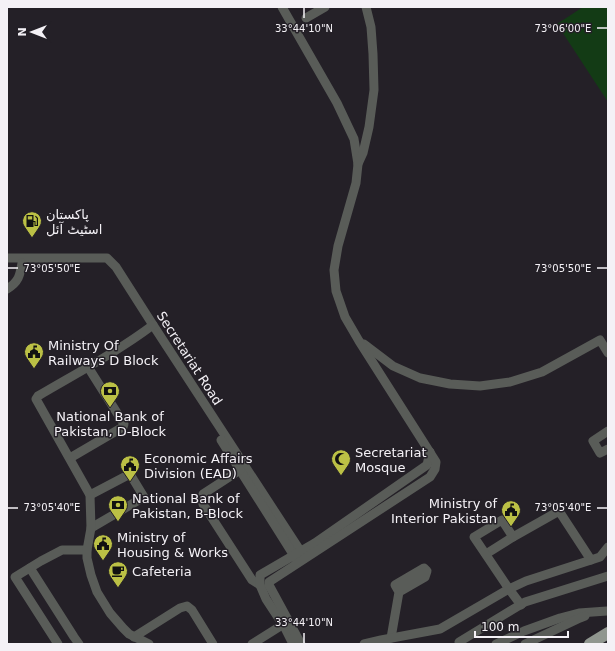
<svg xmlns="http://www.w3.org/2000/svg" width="615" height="651" viewBox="0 0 615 651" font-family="'DejaVu Sans','Noto Sans Arabic',sans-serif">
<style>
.green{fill:#133b15}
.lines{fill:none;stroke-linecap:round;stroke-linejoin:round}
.minor{stroke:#595c58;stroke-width:9}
.major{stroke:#90968f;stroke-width:12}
.ticks{fill:none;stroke:#f4f1f6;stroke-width:1.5}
.labels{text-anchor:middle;stroke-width:3;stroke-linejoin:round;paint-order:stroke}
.poi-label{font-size:13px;fill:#f4f1f6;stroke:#242027;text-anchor:start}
.street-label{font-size:13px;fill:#f4f1f6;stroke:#242027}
.ticks-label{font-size:10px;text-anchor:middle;fill:#f4f1f6;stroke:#242027;stroke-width:3;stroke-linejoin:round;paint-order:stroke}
</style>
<rect width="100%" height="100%" fill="#242027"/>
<!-- green -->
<polygon class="green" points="583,7 608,7 608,102 557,24"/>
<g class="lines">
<!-- minor -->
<g class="minor">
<polyline points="282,7 337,103 354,139 358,164"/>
<polyline points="306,18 325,7"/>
<polyline points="7,258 107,258 116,267 153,325 305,558"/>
<path d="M7,289C19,282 20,275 22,263"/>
<polyline points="364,344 393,366 420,378 450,384 480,386 510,382 542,372 600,340 608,353"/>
<polyline points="608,431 593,441 600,453 608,449"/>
<polyline points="221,440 298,562"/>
<polyline points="70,458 123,427 124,424 88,367"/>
<polyline points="240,470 203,494 202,498 203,504 252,580 260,585"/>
<polyline points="90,495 130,474 144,497 91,528"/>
<polyline points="486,554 513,537"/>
<polyline points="30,568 74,637 79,644"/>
<polyline points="521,605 509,589 474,537 502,520 513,537 559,511 591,560"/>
<polyline points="134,637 180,608 187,606 192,610 213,644"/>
<polyline points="391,638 399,592 425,577 427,571 424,568 395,585 399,592"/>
<polyline points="459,642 525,602 608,576"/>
<polyline points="58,644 15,577 41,561 62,550 87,550"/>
<path d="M149,644L129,634L123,628L110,613L97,592L91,575L87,558V550L91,528L90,495L36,399L38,396C77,373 117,352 153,325"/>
<polyline points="252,644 287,622"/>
<polyline points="293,644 285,628 266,599 260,585 260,575 315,543 427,465 430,452"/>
<polyline points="301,644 269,585 269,582 430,477 435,469 436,462 359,341 345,317 336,291 334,270 338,246 356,183 358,164 363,153 369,127 374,90 373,54 371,27 366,7"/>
<polyline points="364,644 381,640 440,629 509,589 526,581 591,560 600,557 608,547"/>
<polyline points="496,644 524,631 560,618 579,613 607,611"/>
<polyline points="525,644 580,618 585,616"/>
</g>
<!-- major -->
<polyline class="major" points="590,644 608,633"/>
</g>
<!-- ticks -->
<path class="ticks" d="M304,8V18M597,28H607M8,268H18M597,268H607M8,508H18M597,508H607M304,633V643"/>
<!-- icons -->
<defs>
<g id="fuel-pin" transform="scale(1)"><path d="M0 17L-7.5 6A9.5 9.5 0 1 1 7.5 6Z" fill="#bbc045" stroke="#242027"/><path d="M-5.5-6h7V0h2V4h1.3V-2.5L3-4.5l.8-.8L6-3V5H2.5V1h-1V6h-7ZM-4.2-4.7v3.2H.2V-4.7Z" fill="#111"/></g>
<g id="civic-pin" transform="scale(1)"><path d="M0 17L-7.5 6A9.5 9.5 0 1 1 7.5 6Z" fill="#bbc045" stroke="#242027"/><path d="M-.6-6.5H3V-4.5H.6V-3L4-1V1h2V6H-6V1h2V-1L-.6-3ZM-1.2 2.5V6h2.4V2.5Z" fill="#111"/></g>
<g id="bank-pin" transform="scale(1)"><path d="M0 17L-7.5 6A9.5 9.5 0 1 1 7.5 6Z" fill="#bbc045" stroke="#242027"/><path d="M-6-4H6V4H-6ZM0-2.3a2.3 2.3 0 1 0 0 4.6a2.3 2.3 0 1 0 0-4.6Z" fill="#111"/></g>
<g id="mosque-pin" transform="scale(1)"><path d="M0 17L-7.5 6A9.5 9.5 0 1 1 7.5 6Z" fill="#bbc045" stroke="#242027"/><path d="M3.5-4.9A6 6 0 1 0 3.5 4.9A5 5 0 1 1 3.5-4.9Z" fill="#111"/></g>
<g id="cafe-pin" transform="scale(1)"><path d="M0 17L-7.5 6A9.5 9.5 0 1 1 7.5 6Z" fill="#bbc045" stroke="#242027"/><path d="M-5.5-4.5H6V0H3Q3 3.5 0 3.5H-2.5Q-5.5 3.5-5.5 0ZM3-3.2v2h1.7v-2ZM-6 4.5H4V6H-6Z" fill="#111"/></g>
</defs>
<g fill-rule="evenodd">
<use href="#fuel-pin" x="32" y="221"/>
<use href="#civic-pin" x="34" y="352"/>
<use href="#bank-pin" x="110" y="391"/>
<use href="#mosque-pin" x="341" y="459"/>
<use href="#civic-pin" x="130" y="465"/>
<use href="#bank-pin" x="118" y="505"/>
<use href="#civic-pin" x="511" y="510"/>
<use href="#civic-pin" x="103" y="544"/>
<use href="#cafe-pin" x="118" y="571"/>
</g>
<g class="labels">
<!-- poi labels -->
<g class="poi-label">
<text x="46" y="219">پاکستان<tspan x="46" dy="15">اسٹیٹ آئل</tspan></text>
<text x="48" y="350">Ministry Of<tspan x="48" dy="15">Railways D Block</tspan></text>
<text x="110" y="421" text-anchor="middle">National Bank of<tspan x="110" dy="15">Pakistan, D-Block</tspan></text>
<text x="355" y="457">Secretariat<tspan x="355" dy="15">Mosque</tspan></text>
<text x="144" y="463">Economic Affairs<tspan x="144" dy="15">Division (EAD)</tspan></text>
<text x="132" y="503">National Bank of<tspan x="132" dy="15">Pakistan, B-Block</tspan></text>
<text x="497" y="508" text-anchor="end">Ministry of<tspan x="497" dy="15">Interior Pakistan</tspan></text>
<text x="117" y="542">Ministry of<tspan x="117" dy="15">Housing &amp; Works</tspan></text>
<text x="132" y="576">Cafeteria</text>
</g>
<!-- street labels -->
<g class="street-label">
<text transform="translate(190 358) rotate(57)" y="5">Secretariat Road</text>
</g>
</g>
<g class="ticks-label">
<text x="304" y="32">33°44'10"N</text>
<text x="563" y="32">73°06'00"E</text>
<text x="563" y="272">73°05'50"E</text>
<text x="52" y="272">73°05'50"E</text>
<text x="563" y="511">73°05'40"E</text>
<text x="52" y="511">73°05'40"E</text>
<text x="304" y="626">33°44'10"N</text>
</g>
<!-- border -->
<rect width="615" height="651" fill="none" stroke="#f4f1f6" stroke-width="16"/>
<!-- north arrow -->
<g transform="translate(32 32) rotate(270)" stroke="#242027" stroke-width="3" paint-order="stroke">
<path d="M0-3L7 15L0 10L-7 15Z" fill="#f4f1f6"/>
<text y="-6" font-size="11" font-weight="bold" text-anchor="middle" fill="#f4f1f6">N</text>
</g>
<!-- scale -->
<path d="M475 631v6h93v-6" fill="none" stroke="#f4f1f6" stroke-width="2"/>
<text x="481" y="631" font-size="12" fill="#f4f1f6" stroke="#242027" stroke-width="3" paint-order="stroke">100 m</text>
</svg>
